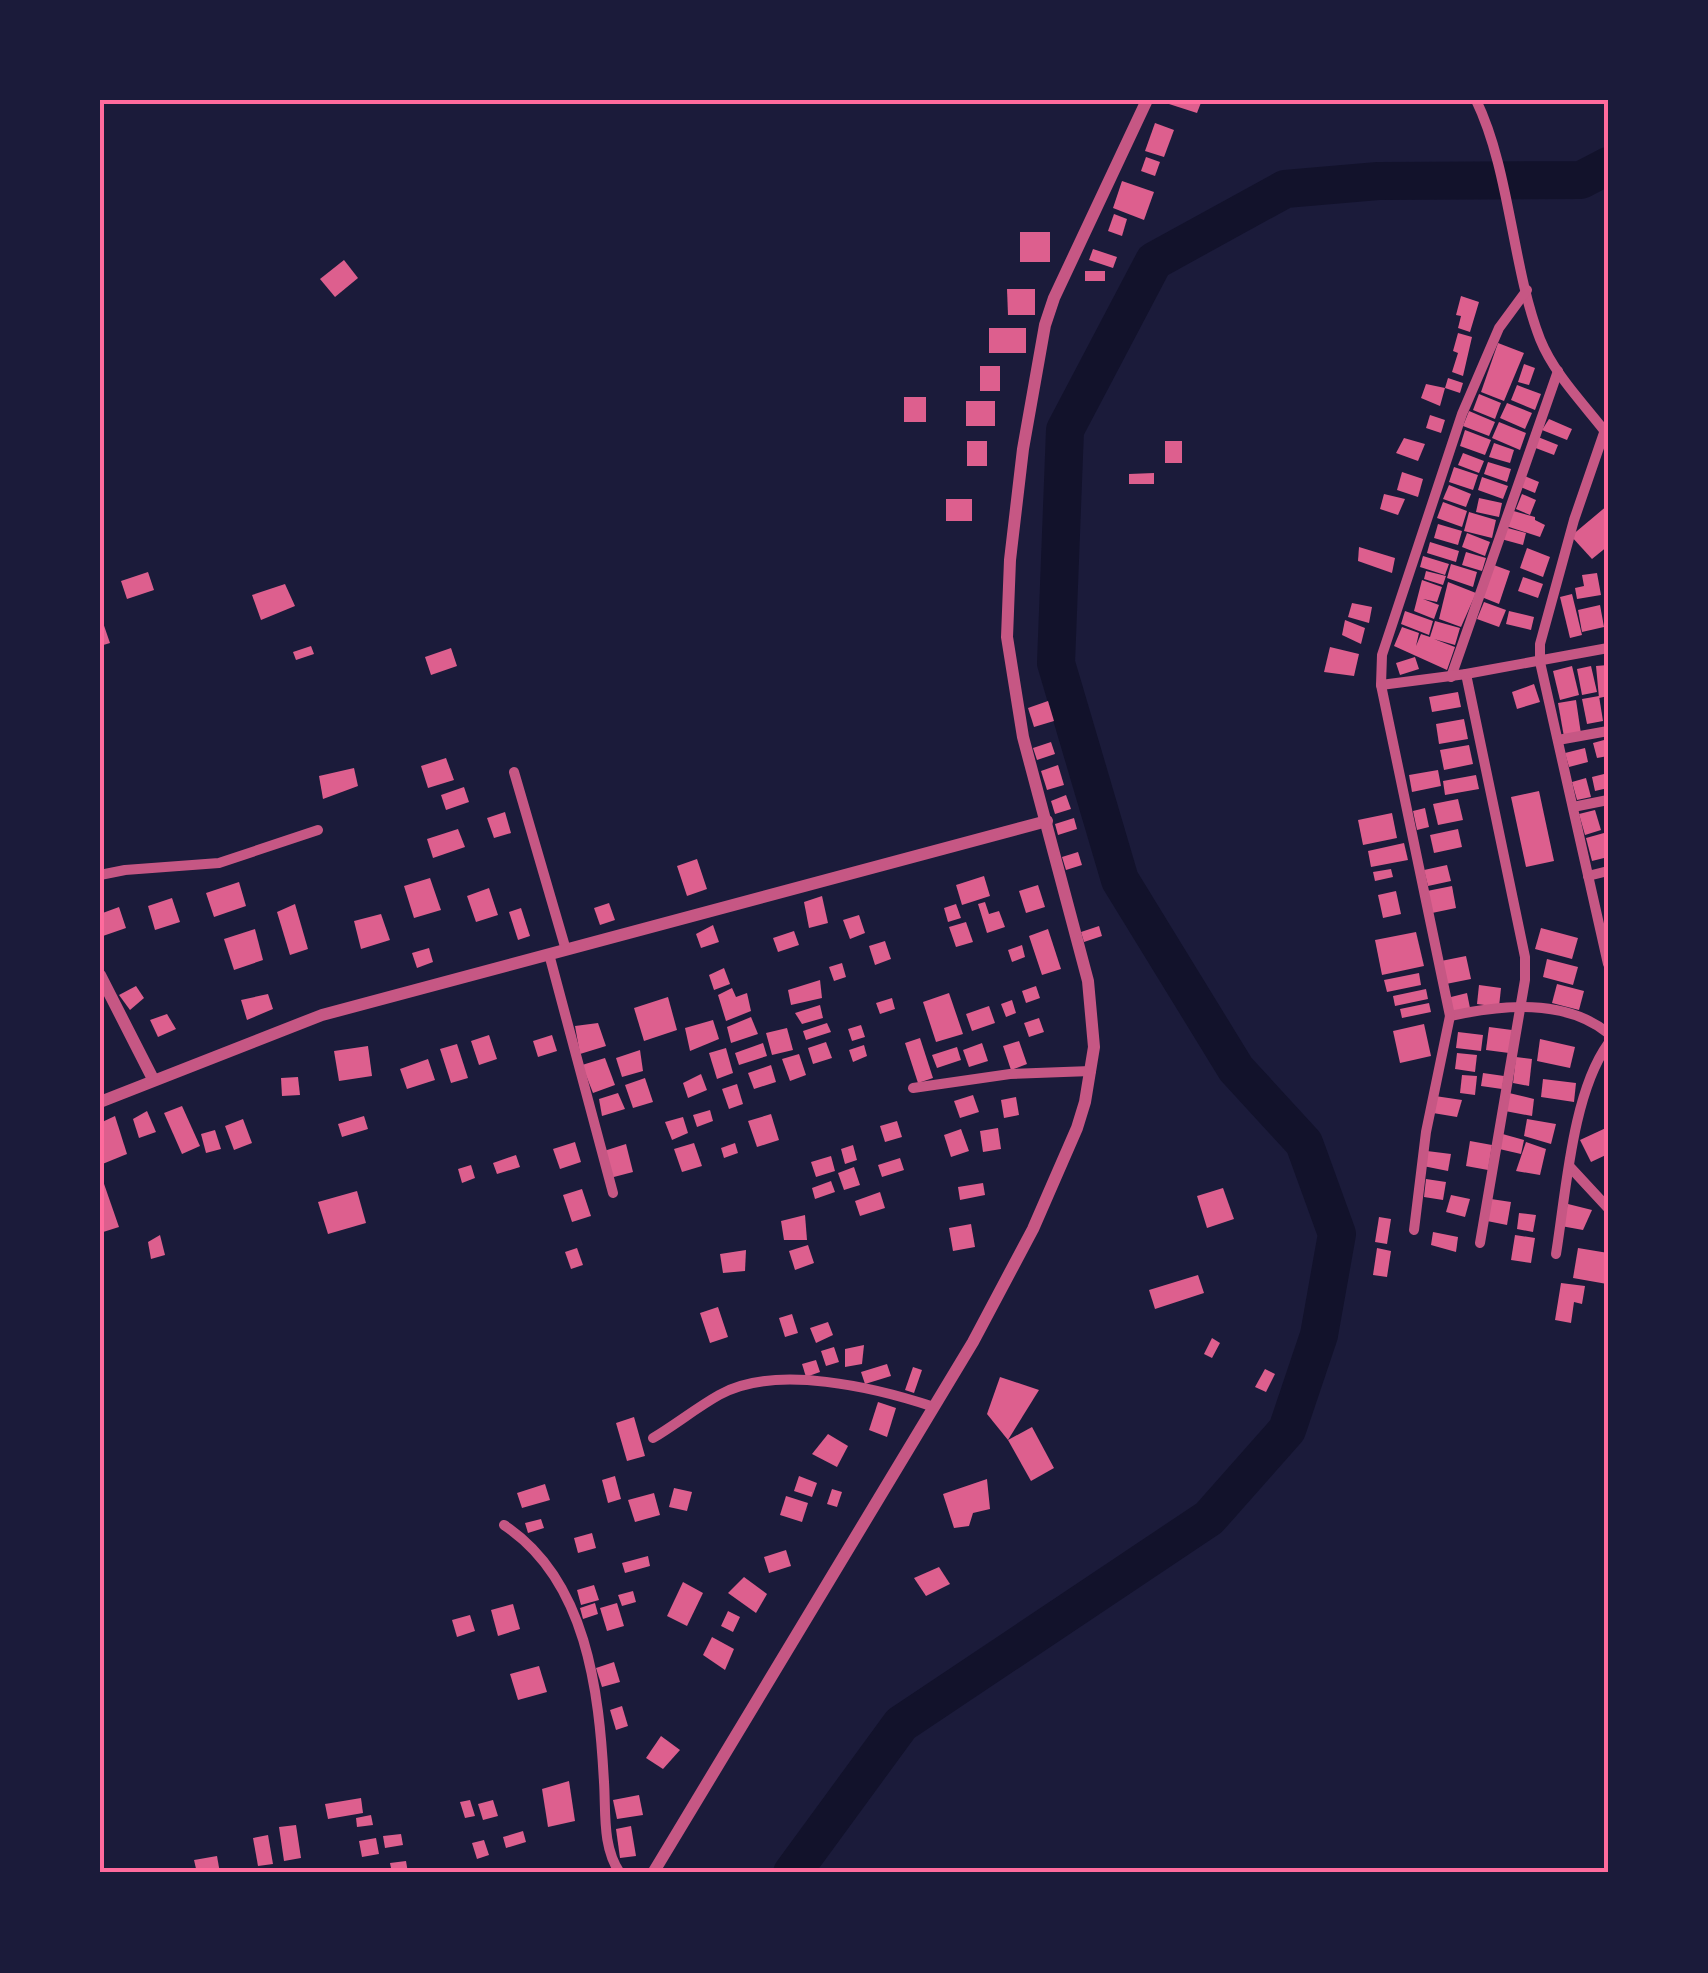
<svg xmlns="http://www.w3.org/2000/svg" width="1708" height="1973" viewBox="0 0 1708 1973" font-family="Signika,sans-serif">
<style>
.lines{fill:none;stroke-linecap:round;stroke-linejoin:round}
.river{stroke:#12122b;stroke-width:38}
.building{fill:#dd5f8e}
.minor{stroke:#c65784;stroke-width:10}
.tertiary{stroke:#c65784;stroke-width:12}
.neatline{fill:none;stroke:#ff6b9d;stroke-width:4}
</style>
<rect width="100%" height="100%" fill="#1b1b3a"/>
<g class="lines">
<!-- river -->
<polyline class="river" points="792,1873 901,1724 1209,1518 1287,1430 1319,1335 1337,1234 1304,1143 1236,1069 1120,880 1056,663 1065,430 1154,261 1285,189 1378,181 1581,180 1608,166"/>
</g>
<!-- building -->
<g class="building">
<polygon points="1171,100 1202,100 1197,113 1169,104"/>
<polygon points="1155,123 1174,130 1164,157 1145,151"/>
<polygon points="1146,157 1160,162 1155,176 1141,171"/>
<polygon points="1122,181 1154,192 1144,220 1113,208"/>
<polygon points="1114,214 1127,219 1122,236 1108,231"/>
<rect x="1020" y="232" width="30" height="30"/>
<polygon points="1093,249 1117,257 1113,268 1089,260"/>
<polygon points="344,260 358,278 335,297 320,279"/>
<rect x="1085" y="271" width="20" height="10"/>
<polygon points="1007,289 1035,289 1035,315 1008,315"/>
<polygon points="1461,296 1479,302 1470,332 1458,328 1461,316 1456,315"/>
<rect x="989" y="328" width="37" height="25"/>
<polygon points="1458,333 1472,337 1463,376 1452,372 1458,353 1453,351"/>
<polygon points="1498,343 1524,353 1504,401 1481,392"/>
<polygon points="1524,364 1535,368 1529,385 1518,382"/>
<rect x="980" y="366" width="20" height="25"/>
<polygon points="1448,378 1463,383 1460,393 1445,388 1440,406 1421,398 1426,384 1445,388"/>
<polygon points="1517,385 1541,394 1535,410 1511,400"/>
<polygon points="1479,394 1501,403 1495,419 1473,410"/>
<rect x="904" y="397" width="22" height="25"/>
<rect x="966" y="401" width="29" height="25"/>
<polygon points="1507,403 1532,413 1525,429 1500,418"/>
<polygon points="1469,411 1495,422 1489,436 1463,426"/>
<polygon points="1430,415 1445,420 1441,433 1426,428"/>
<polygon points="1549,419 1572,429 1567,440 1542,430"/>
<polygon points="1499,422 1526,433 1520,450 1492,438"/>
<polygon points="1465,430 1491,440 1485,455 1460,446"/>
<polygon points="1538,437 1558,445 1554,455 1533,447"/>
<polygon points="1404,438 1425,444 1418,461 1396,453"/>
<rect x="967" y="441" width="20" height="25"/>
<rect x="1165" y="441" width="17" height="22"/>
<polygon points="1494,443 1514,450 1510,463 1489,457"/>
<polygon points="1463,453 1484,461 1479,473 1458,465"/>
<polygon points="1488,462 1511,469 1507,482 1484,474"/>
<polygon points="1454,467 1478,475 1473,490 1449,482"/>
<polygon points="1402,472 1423,479 1418,497 1397,490"/>
<polygon points="1154,473 1154,484 1129,484 1129,474"/>
<polygon points="1522,475 1539,482 1535,493 1518,486"/>
<polygon points="1482,477 1508,486 1503,499 1478,490"/>
<polygon points="1449,485 1471,494 1466,507 1443,499"/>
<polygon points="1384,494 1405,499 1398,515 1380,509"/>
<polygon points="1522,494 1536,500 1530,515 1516,509"/>
<polygon points="1479,498 1502,503 1499,517 1476,512"/>
<rect x="946" y="499" width="26" height="22"/>
<polygon points="1443,502 1467,511 1462,527 1437,518"/>
<polygon points="1608,505 1608,546 1592,559 1571,536"/>
<polygon points="1510,510 1535,517 1535,520 1545,525 1540,537 1506,526"/>
<polygon points="1469,512 1496,520 1492,538 1464,531"/>
<polygon points="1438,524 1462,531 1458,545 1434,538"/>
<polygon points="1504,527 1526,533 1523,545 1501,539"/>
<polygon points="1467,533 1490,542 1485,556 1462,547"/>
<polygon points="1430,542 1459,551 1456,562 1427,553"/>
<polygon points="1359,547 1395,558 1392,573 1358,561"/>
<polygon points="1527,548 1550,557 1543,577 1520,568"/>
<polygon points="1466,552 1486,558 1482,571 1462,565"/>
<polygon points="1423,556 1449,564 1445,575 1420,567"/>
<polygon points="1451,564 1477,572 1473,587 1447,578"/>
<polygon points="1491,564 1510,571 1499,604 1479,596"/>
<polygon points="1426,571 1446,576 1443,585 1424,579"/>
<polygon points="148,572 154,590 127,599 121,581"/>
<polygon points="1597,573 1601,595 1577,599 1575,588 1584,586 1582,575"/>
<polygon points="1523,577 1543,584 1538,598 1518,591"/>
<polygon points="1422,580 1442,587 1437,602 1423,599 1439,605 1434,619 1414,611"/>
<polygon points="1448,582 1476,593 1461,627 1439,619"/>
<polygon points="285,584 295,606 261,620 252,595"/>
<polygon points="1572,594 1582,635 1570,638 1560,597"/>
<polygon points="1484,602 1506,610 1499,627 1477,619"/>
<polygon points="1352,603 1372,607 1369,623 1348,617"/>
<polygon points="1600,605 1604,627 1582,632 1578,610"/>
<polygon points="1405,611 1433,621 1429,635 1401,624"/>
<polygon points="1509,611 1534,617 1531,630 1506,624"/>
<polygon points="100,614 110,643 100,646"/>
<polygon points="1345,620 1365,628 1361,644 1342,635"/>
<polygon points="1435,621 1460,628 1455,645 1434,639 1455,647 1447,670 1394,646 1402,627 1419,633 1416,646 1421,634 1430,637"/>
<polygon points="311,646 314,654 296,660 293,652"/>
<polygon points="1330,647 1359,654 1354,676 1324,672"/>
<polygon points="451,648 457,666 431,675 425,657"/>
<polygon points="1415,657 1419,669 1400,675 1396,663"/>
<polygon points="1608,665 1608,696 1599,698 1596,666"/>
<polygon points="1572,666 1579,695 1560,700 1553,671"/>
<polygon points="1591,666 1597,692 1582,695 1577,669"/>
<polygon points="1534,684 1540,702 1517,709 1512,692"/>
<polygon points="1458,692 1461,707 1432,712 1429,697"/>
<polygon points="1599,696 1603,721 1587,724 1582,699"/>
<polygon points="1576,700 1581,734 1564,737 1558,703"/>
<polygon points="1048,701 1054,721 1034,727 1028,708"/>
<polygon points="1464,719 1468,739 1439,744 1436,724"/>
<polygon points="1604,740 1608,756 1597,758 1593,743"/>
<polygon points="1051,742 1055,754 1037,760 1033,748"/>
<polygon points="1469,745 1473,764 1444,770 1440,750"/>
<polygon points="1585,748 1588,762 1569,767 1565,753"/>
<polygon points="446,758 454,780 428,788 421,766"/>
<polygon points="1058,765 1064,785 1047,790 1041,771"/>
<polygon points="354,768 358,786 323,799 319,776"/>
<polygon points="1438,770 1441,786 1412,792 1409,775"/>
<polygon points="1608,773 1608,788 1595,791 1592,777"/>
<polygon points="1476,775 1479,789 1445,795 1443,781"/>
<polygon points="1586,778 1591,797 1577,800 1572,782"/>
<polygon points="464,787 469,802 446,810 441,795"/>
<polygon points="1539,791 1554,861 1526,867 1511,797"/>
<polygon points="1066,795 1071,809 1055,814 1051,801"/>
<polygon points="1458,799 1463,820 1438,825 1433,804"/>
<polygon points="1425,808 1429,827 1417,830 1413,811"/>
<polygon points="1595,810 1601,830 1585,835 1579,814"/>
<polygon points="505,812 511,833 494,838 487,818"/>
<polygon points="1392,813 1397,838 1363,845 1358,820"/>
<polygon points="1074,818 1077,829 1058,835 1055,824"/>
<polygon points="458,829 465,847 433,858 427,839"/>
<polygon points="1458,829 1462,847 1434,853 1430,835"/>
<polygon points="1604,833 1608,857 1592,861 1586,838"/>
<polygon points="1404,843 1408,860 1371,867 1368,851"/>
<polygon points="1078,852 1082,865 1066,870 1062,857"/>
<polygon points="697,859 707,889 687,896 677,866"/>
<polygon points="1447,865 1451,881 1428,886 1424,870"/>
<polygon points="1391,869 1393,877 1375,881 1373,872"/>
<polygon points="984,876 990,896 962,905 956,885"/>
<polygon points="430,878 441,910 414,918 404,886"/>
<polygon points="239,882 246,906 214,917 206,893"/>
<polygon points="1038,885 1045,907 1026,913 1019,891"/>
<polygon points="1452,886 1456,908 1432,913 1427,891"/>
<polygon points="489,888 498,915 476,922 467,896"/>
<polygon points="1396,891 1401,914 1383,918 1378,895"/>
<polygon points="822,896 828,923 809,928 804,902"/>
<polygon points="172,898 180,922 155,930 148,906"/>
<polygon points="985,902 989,914 999,911 1005,927 987,933 978,904"/>
<polygon points="609,903 615,920 600,925 594,908"/>
<polygon points="295,904 308,949 290,955 277,912"/>
<polygon points="956,904 961,918 948,922 944,908"/>
<polygon points="119,907 126,928 100,937 100,914"/>
<polygon points="521,908 530,936 518,940 509,912"/>
<polygon points="381,914 390,940 361,949 354,921"/>
<polygon points="859,915 865,933 850,939 843,920"/>
<polygon points="966,922 973,942 956,947 949,927"/>
<polygon points="713,925 719,942 701,948 696,934"/>
<polygon points="1099,926 1102,936 1084,942 1081,932"/>
<polygon points="1541,928 1578,938 1572,959 1535,949"/>
<polygon points="255,929 263,960 234,970 224,939"/>
<polygon points="1048,929 1061,969 1042,975 1029,936"/>
<polygon points="794,931 799,945 778,952 773,938"/>
<polygon points="1416,932 1424,966 1382,975 1375,940"/>
<polygon points="885,941 891,959 875,965 869,946"/>
<polygon points="1022,945 1025,957 1012,962 1008,950"/>
<polygon points="429,948 433,962 417,968 412,953"/>
<polygon points="1466,956 1471,979 1446,984 1441,961"/>
<polygon points="1547,959 1578,967 1573,985 1543,977"/>
<polygon points="842,963 846,977 834,981 829,967"/>
<polygon points="724,968 730,984 714,990 709,975"/>
<polygon points="1419,973 1421,985 1387,992 1384,980"/>
<polygon points="820,980 822,998 791,1005 788,990"/>
<polygon points="1557,984 1584,991 1579,1010 1552,1003"/>
<polygon points="1479,985 1501,988 1499,1007 1477,1004"/>
<polygon points="136,986 144,998 130,1010 119,995"/>
<polygon points="1036,986 1040,998 1026,1003 1022,991"/>
<polygon points="732,988 736,997 747,993 751,1011 726,1021 718,995"/>
<polygon points="1426,989 1428,999 1395,1006 1393,996"/>
<polygon points="949,993 963,1034 936,1042 923,1002"/>
<polygon points="1467,993 1470,1008 1450,1013 1447,998"/>
<polygon points="268,994 273,1009 247,1020 241,1000"/>
<polygon points="668,997 677,1030 644,1041 634,1008"/>
<polygon points="892,998 895,1009 880,1014 876,1003"/>
<polygon points="1012,1000 1016,1013 1006,1017 1001,1004"/>
<polygon points="1429,1003 1431,1012 1402,1018 1400,1009"/>
<polygon points="820,1005 823,1018 802,1024 795,1013"/>
<polygon points="989,1006 995,1023 972,1031 966,1014"/>
<polygon points="167,1014 176,1029 158,1037 150,1020"/>
<polygon points="751,1017 758,1034 731,1043 727,1027"/>
<polygon points="1039,1018 1044,1032 1029,1037 1024,1023"/>
<polygon points="713,1020 719,1039 690,1051 685,1028"/>
<polygon points="598,1023 606,1046 580,1054 575,1026"/>
<polygon points="827,1023 831,1032 806,1040 803,1031"/>
<polygon points="1424,1024 1431,1056 1400,1063 1393,1031"/>
<polygon points="861,1025 865,1037 852,1041 848,1029"/>
<polygon points="1489,1027 1512,1030 1509,1053 1486,1050"/>
<polygon points="787,1028 793,1050 772,1055 766,1033"/>
<polygon points="1458,1032 1483,1035 1481,1051 1456,1048"/>
<polygon points="489,1035 497,1059 479,1065 471,1041"/>
<polygon points="552,1035 557,1051 538,1057 533,1041"/>
<polygon points="920,1038 933,1078 918,1083 905,1043"/>
<polygon points="1540,1039 1575,1047 1570,1068 1537,1061"/>
<polygon points="1019,1041 1027,1064 1011,1070 1003,1046"/>
<polygon points="826,1042 832,1058 813,1064 808,1048"/>
<polygon points="763,1043 767,1056 739,1065 735,1053"/>
<polygon points="982,1043 988,1061 969,1067 963,1050"/>
<polygon points="457,1044 468,1078 451,1083 440,1049"/>
<polygon points="864,1045 867,1056 853,1062 849,1050"/>
<polygon points="368,1046 372,1076 339,1081 334,1051"/>
<polygon points="957,1047 961,1060 937,1068 932,1055"/>
<polygon points="726,1048 733,1073 717,1079 709,1053"/>
<polygon points="640,1050 643,1071 622,1077 616,1058"/>
<polygon points="1457,1053 1477,1055 1475,1072 1455,1069"/>
<polygon points="799,1054 806,1075 790,1081 782,1059"/>
<polygon points="1516,1057 1532,1059 1529,1086 1513,1083"/>
<polygon points="605,1058 615,1085 593,1093 582,1065"/>
<polygon points="428,1059 435,1080 407,1089 400,1069"/>
<polygon points="771,1065 776,1082 754,1089 748,1073"/>
<polygon points="1483,1073 1504,1076 1502,1089 1481,1086"/>
<polygon points="701,1074 707,1090 688,1098 683,1083"/>
<polygon points="1462,1075 1477,1076 1475,1095 1460,1093"/>
<polygon points="298,1077 300,1095 282,1096 281,1078"/>
<polygon points="645,1078 653,1102 633,1108 625,1085"/>
<polygon points="1543,1079 1576,1083 1574,1102 1541,1097"/>
<polygon points="737,1084 743,1104 729,1109 722,1089"/>
<polygon points="618,1093 625,1109 602,1116 599,1099"/>
<polygon points="1509,1093 1534,1099 1532,1116 1505,1111"/>
<polygon points="973,1095 979,1112 960,1118 954,1101"/>
<polygon points="1435,1096 1462,1100 1457,1117 1433,1113"/>
<polygon points="1016,1097 1019,1115 1004,1118 1001,1100"/>
<polygon points="182,1106 200,1146 182,1154 164,1113"/>
<polygon points="710,1110 713,1121 697,1127 693,1115"/>
<polygon points="147,1111 156,1132 139,1138 133,1119"/>
<polygon points="771,1114 779,1140 757,1147 748,1121"/>
<polygon points="115,1116 127,1154 100,1165 100,1123"/>
<polygon points="364,1116 368,1129 342,1137 338,1124"/>
<polygon points="683,1117 688,1133 672,1140 665,1122"/>
<polygon points="243,1119 252,1143 234,1150 225,1126"/>
<polygon points="1527,1119 1556,1124 1551,1144 1524,1136"/>
<polygon points="897,1121 902,1137 885,1142 880,1126"/>
<polygon points="1608,1127 1608,1154 1591,1162 1580,1140"/>
<polygon points="998,1128 1001,1149 983,1152 980,1131"/>
<polygon points="961,1129 969,1151 951,1157 944,1135"/>
<polygon points="215,1130 221,1149 206,1153 201,1134"/>
<polygon points="1499,1133 1524,1140 1521,1154 1495,1148"/>
<polygon points="1470,1141 1492,1145 1488,1170 1466,1166"/>
<polygon points="575,1142 581,1162 560,1169 553,1149"/>
<polygon points="1526,1142 1546,1149 1540,1175 1516,1171"/>
<polygon points="694,1143 702,1166 682,1172 674,1149"/>
<polygon points="735,1143 738,1153 724,1158 721,1148"/>
<polygon points="626,1144 633,1172 610,1178 604,1151"/>
<polygon points="853,1145 857,1160 845,1164 841,1149"/>
<polygon points="1427,1151 1451,1154 1448,1171 1423,1166"/>
<polygon points="516,1155 520,1167 497,1174 493,1163"/>
<polygon points="831,1156 835,1171 816,1177 811,1162"/>
<polygon points="900,1158 904,1170 882,1177 878,1165"/>
<polygon points="471,1165 475,1178 462,1183 458,1169"/>
<polygon points="854,1167 860,1185 844,1190 838,1173"/>
<polygon points="1426,1179 1446,1182 1443,1200 1424,1197"/>
<polygon points="103,1181 119,1227 100,1233 100,1182"/>
<polygon points="831,1181 835,1192 815,1199 812,1188"/>
<polygon points="983,1183 985,1195 960,1200 958,1187"/>
<polygon points="1223,1188 1234,1219 1207,1228 1197,1196"/>
<polygon points="582,1189 591,1216 572,1222 563,1195"/>
<polygon points="357,1191 366,1223 328,1234 318,1202"/>
<polygon points="880,1192 885,1208 860,1216 855,1201"/>
<polygon points="1451,1195 1470,1199 1465,1217 1446,1212"/>
<polygon points="1491,1199 1511,1202 1507,1225 1487,1221"/>
<polygon points="1568,1204 1592,1210 1583,1230 1561,1226"/>
<polygon points="1519,1213 1536,1215 1533,1232 1517,1229"/>
<polygon points="805,1215 807,1240 784,1240 781,1221"/>
<polygon points="1379,1217 1391,1219 1387,1244 1375,1242"/>
<polygon points="971,1224 975,1247 953,1251 949,1228"/>
<polygon points="1433,1232 1458,1237 1456,1252 1431,1245"/>
<polygon points="160,1235 165,1255 151,1259 148,1242"/>
<polygon points="1515,1235 1535,1238 1531,1263 1511,1260"/>
<polygon points="808,1245 814,1263 795,1270 789,1251"/>
<polygon points="577,1248 583,1265 571,1269 565,1252"/>
<polygon points="1377,1248 1391,1251 1387,1277 1373,1275"/>
<polygon points="1578,1248 1608,1253 1607,1284 1573,1278"/>
<polygon points="746,1250 745,1271 723,1273 720,1254"/>
<polygon points="1198,1275 1204,1293 1155,1309 1149,1290"/>
<polygon points="1561,1283 1585,1286 1582,1304 1574,1302 1571,1323 1555,1320"/>
<polygon points="718,1307 728,1337 710,1343 700,1313"/>
<polygon points="792,1314 798,1333 785,1337 779,1318"/>
<polygon points="828,1322 833,1335 816,1343 810,1328"/>
<polygon points="1212,1338 1220,1343 1212,1358 1204,1354"/>
<polygon points="864,1345 862,1364 845,1367 845,1349"/>
<polygon points="834,1347 839,1362 826,1366 821,1351"/>
<polygon points="816,1360 820,1372 806,1377 802,1364"/>
<polygon points="887,1364 891,1376 865,1384 861,1372"/>
<polygon points="913,1367 922,1370 914,1393 905,1390"/>
<polygon points="1265,1369 1275,1374 1266,1392 1255,1387"/>
<polygon points="1000,1377 1039,1390 1008,1440 987,1414"/>
<polygon points="878,1402 896,1408 887,1437 869,1430"/>
<polygon points="634,1417 645,1456 627,1461 616,1423"/>
<polygon points="1032,1427 1054,1468 1031,1481 1008,1440"/>
<polygon points="828,1434 848,1446 837,1467 812,1454"/>
<polygon points="615,1476 621,1499 608,1503 602,1480"/>
<polygon points="799,1476 817,1483 812,1497 794,1491"/>
<polygon points="987,1479 990,1509 973,1513 969,1526 954,1528 943,1494"/>
<polygon points="545,1484 550,1500 522,1508 517,1493"/>
<polygon points="674,1488 692,1492 687,1511 669,1507"/>
<polygon points="832,1489 842,1492 837,1507 827,1504"/>
<polygon points="654,1493 660,1515 635,1522 628,1500"/>
<polygon points="786,1496 808,1503 802,1522 780,1515"/>
<polygon points="541,1519 544,1528 528,1533 525,1523"/>
<polygon points="592,1533 596,1548 578,1553 574,1538"/>
<polygon points="786,1550 791,1566 769,1573 764,1557"/>
<polygon points="648,1556 650,1566 625,1573 622,1563"/>
<polygon points="939,1567 950,1584 926,1596 914,1578"/>
<polygon points="744,1577 767,1594 756,1613 728,1593"/>
<polygon points="683,1582 703,1593 687,1626 667,1616"/>
<polygon points="594,1585 599,1600 581,1605 577,1590"/>
<polygon points="633,1591 636,1602 622,1606 618,1595"/>
<polygon points="595,1603 598,1614 583,1619 580,1608"/>
<polygon points="617,1603 624,1626 607,1631 600,1608"/>
<polygon points="513,1604 520,1629 498,1636 491,1610"/>
<polygon points="728,1611 740,1617 733,1632 721,1626"/>
<polygon points="470,1615 475,1631 457,1637 452,1620"/>
<polygon points="712,1637 734,1649 725,1670 703,1655"/>
<polygon points="614,1662 620,1682 602,1687 596,1668"/>
<polygon points="539,1666 547,1692 518,1700 510,1674"/>
<polygon points="622,1706 628,1726 616,1730 610,1710"/>
<polygon points="661,1736 680,1750 663,1769 646,1758"/>
<polygon points="569,1781 575,1821 548,1827 542,1789"/>
<polygon points="639,1795 643,1815 617,1819 613,1800"/>
<polygon points="361,1798 363,1813 328,1819 325,1804"/>
<polygon points="470,1800 475,1816 465,1818 460,1802"/>
<polygon points="493,1800 498,1816 483,1820 478,1804"/>
<polygon points="371,1815 373,1825 357,1827 356,1818"/>
<polygon points="296,1825 301,1858 284,1861 279,1827"/>
<polygon points="631,1826 636,1856 620,1858 616,1829"/>
<polygon points="523,1831 526,1842 506,1848 503,1837"/>
<polygon points="401,1834 403,1845 385,1848 383,1836"/>
<polygon points="268,1835 273,1864 258,1866 253,1838"/>
<polygon points="376,1838 379,1854 362,1857 359,1841"/>
<polygon points="484,1840 489,1855 477,1859 472,1843"/>
<polygon points="217,1856 220,1873 197,1873 194,1860"/>
<polygon points="406,1861 408,1873 392,1873 390,1863"/>
</g>
<g class="lines">
<!-- minor -->
<g class="minor">
<path d="M1476,100C1510,170 1512,267 1540,339C1554,374 1584,404 1607,434"/>
<path d="M1527,290L1499,328L1462,414L1382,655L1381,685L1450,1016C1502,1005 1564,998 1608,1033"/>
<polyline points="1605,430 1574,520 1540,644 1540,662 1608,964"/>
<polyline points="1466,674 1525,957 1525,980 1480,1243"/>
<polyline points="1451,677 1558,371"/>
<polyline points="1381,685 1466,674 1608,648"/>
<polyline points="1558,740 1608,731"/>
<polyline points="514,772 566,950"/>
<polyline points="1573,807 1608,800"/>
<polyline points="100,875 125,870 219,863 318,830"/>
<polyline points="1588,876 1608,871"/>
<polyline points="549,954 613,1193"/>
<polyline points="913,1088 1010,1074 1091,1071"/>
<polyline points="1570,1167 1608,1208"/>
<polyline points="1414,1230 1426,1132 1450,1016"/>
<path d="M1556,1254C1566,1193 1572,1094 1608,1044"/>
<path d="M653,1438C675,1425 696,1408 719,1395C775,1363 877,1388 934,1407"/>
<path d="M504,1525C587,1580 599,1691 604,1782C606,1812 602,1847 620,1873"/>
</g>
<!-- tertiary -->
<g class="tertiary">
<polyline points="100,975 153,1079"/>
<polyline points="100,1102 322,1015 1047,821"/>
<polyline points="653,1873 973,1342 1033,1229 1077,1128 1085,1102 1094,1047 1088,981 1023,737 1007,637 1010,560 1023,449 1045,325 1054,298 1147,100"/>
</g>
</g>
<!-- border -->
<rect width="1708" height="1973" fill="none" stroke="#1b1b3a" stroke-width="205"/>
<rect x="102" y="102" width="1504" height="1768" class="neatline"/>
</svg>
